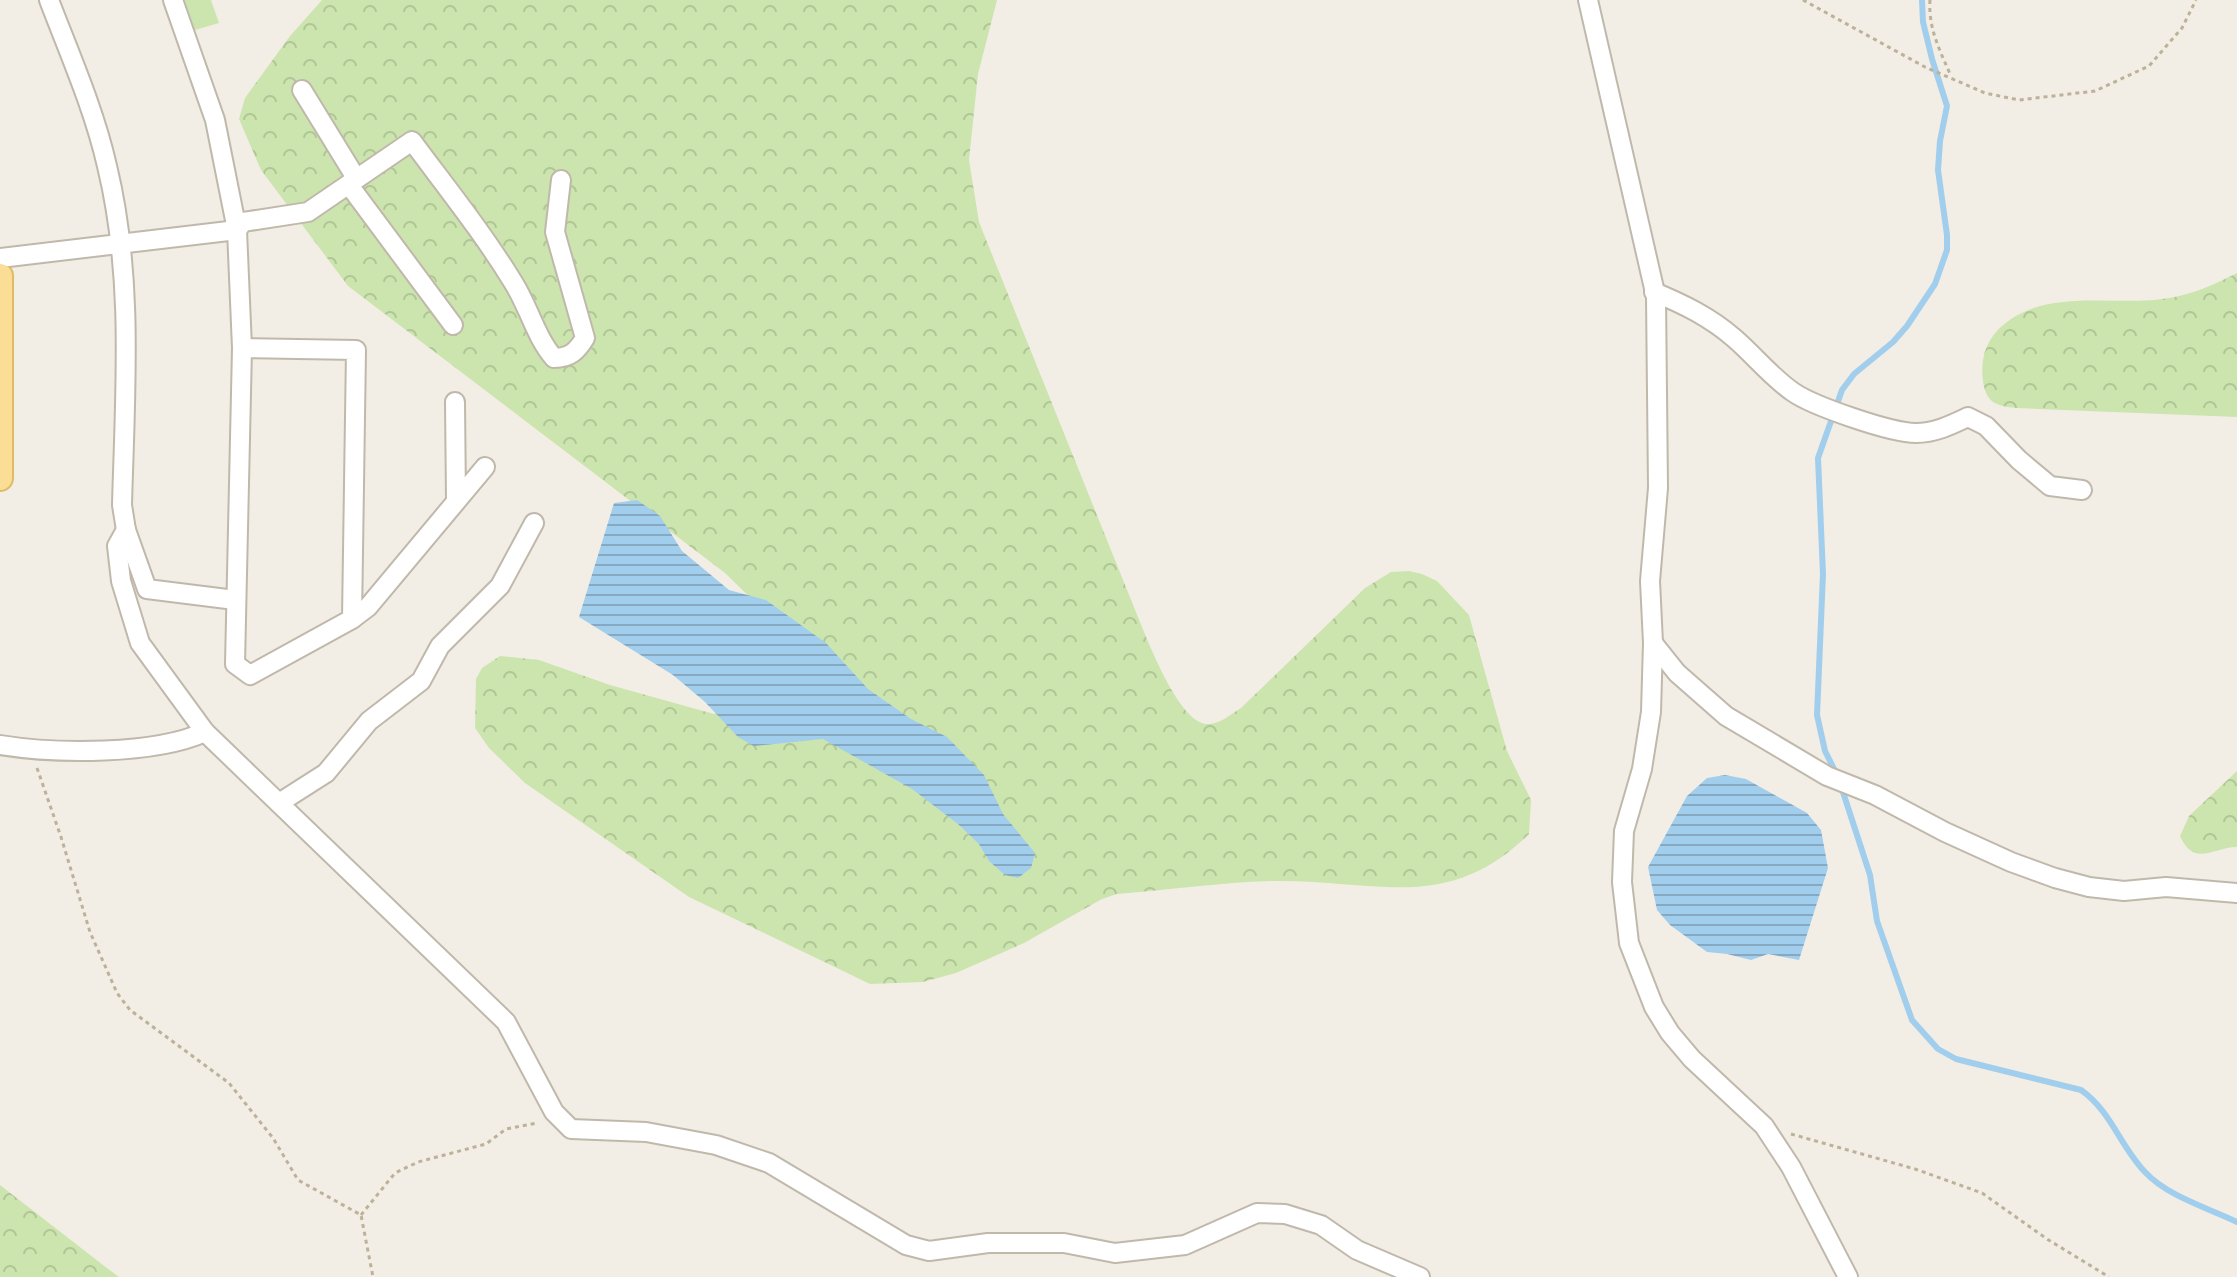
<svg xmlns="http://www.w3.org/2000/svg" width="2237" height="1277" viewBox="0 0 2237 1277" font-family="Commissioner,sans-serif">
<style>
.forest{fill:url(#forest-crowns)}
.park{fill:#cce5ae}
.water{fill:url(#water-rules)}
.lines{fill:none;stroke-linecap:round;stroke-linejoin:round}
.stream{stroke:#a2ceed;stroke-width:6}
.minor-casing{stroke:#c0b8ab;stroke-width:22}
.major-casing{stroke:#dfbb65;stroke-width:28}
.path{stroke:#beb199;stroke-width:3;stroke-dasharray:4 4;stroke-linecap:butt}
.minor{stroke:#fff;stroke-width:18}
.major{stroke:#fade95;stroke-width:24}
</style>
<defs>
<pattern id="forest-crowns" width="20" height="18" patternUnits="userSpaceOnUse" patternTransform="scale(2)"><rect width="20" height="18" fill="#cce5ae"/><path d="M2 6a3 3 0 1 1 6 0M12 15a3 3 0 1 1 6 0" fill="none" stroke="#b0c696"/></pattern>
<pattern id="water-rules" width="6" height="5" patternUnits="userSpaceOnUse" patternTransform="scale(2)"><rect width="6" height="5" fill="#a2ceed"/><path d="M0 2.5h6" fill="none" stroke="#86a9c1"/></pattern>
</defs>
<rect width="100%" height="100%" fill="#f2eee5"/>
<!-- forest -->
<g class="forest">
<path d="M322,0H997L978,74L969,160L979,222L1144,632C1153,653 1181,723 1207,724C1219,725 1231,714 1241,708L1365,588L1391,572L1409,571L1422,574L1437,581L1469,615L1507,751L1531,800L1529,834C1447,914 1377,880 1276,881C1223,882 1170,890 1117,894L1102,899L1024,943L956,973L923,982L870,984L689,897L525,783L489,748L475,728L476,679L482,668L500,656L539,660L610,685L714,714L726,709L769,616L725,573L348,286L261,170L239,119L245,98L290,36Z"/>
<path d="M2237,273V417L2016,408C1995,406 1986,402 1983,381C1980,359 1986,340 2002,326C2045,288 2110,306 2162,299C2190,296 2213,285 2237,273Z"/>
<path d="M2237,771V847C2214,847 2194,868 2180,836L2189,816Z"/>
<polygon points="0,1185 103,1265 119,1277 0,1277"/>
</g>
<!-- park -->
<polygon class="park" points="184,0 211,0 219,23 195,30"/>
<!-- water -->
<g class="water">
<polygon points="637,500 660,516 682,551 729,590 766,600 826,643 868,689 911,719 947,737 984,775 1003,814 1035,853 1031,868 1018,878 1005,875 989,861 979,844 958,824 912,789 823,739 754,746 738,737 705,702 673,675 579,617 614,503"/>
<polygon points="1725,775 1746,779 1807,813 1821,830 1828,868 1799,960 1768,954 1751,960 1727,954 1707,952 1670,925 1657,910 1648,867 1687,796 1707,778"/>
</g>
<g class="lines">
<!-- stream -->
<g class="stream">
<polyline points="1837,775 1825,751 1817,715 1823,574 1818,458 1842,390 1854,374 1893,342 1907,326 1935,284 1947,250 1947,235 1938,170 1940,141 1947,106 1932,59 1923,22 1922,0"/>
<path d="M1841,786L1870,875L1877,921L1912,1020L1938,1049L1956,1059L2081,1090C2111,1111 2120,1146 2145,1172C2167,1196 2208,1208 2237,1222"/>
</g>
<!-- minor casing -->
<g class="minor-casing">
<g id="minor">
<path d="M49,0C70,55 94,109 107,166C134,277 125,392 122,505L126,530L147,589L235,600"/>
<polyline points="173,0 215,120 237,230 242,348 235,664 250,675 352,619 356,350 242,348"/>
<polyline points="1588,0 1656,297 1658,488 1650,581 1653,643 1651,712 1642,769 1624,831 1622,882 1629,943 1654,1007 1670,1033 1692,1059 1764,1126 1791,1167 1848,1277"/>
<polyline points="302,90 356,178"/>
<polyline points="349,185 453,325"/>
<path d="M0,258L237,230L243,222L308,212L412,141C446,187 483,233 513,282C529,307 535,336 554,358C570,358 577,351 585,338L555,232L561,180"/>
<path d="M1654,292C1683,304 1710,317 1734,338C1754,355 1771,377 1793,392C1813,406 1891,433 1916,433C1935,433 1951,425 1968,417L1986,426L2019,460L2050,486L2082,490"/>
<polyline points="455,402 456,501"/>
<polyline points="126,530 117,546 121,581 140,643 205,732 506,1022 554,1112 571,1129 646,1132 716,1145 769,1163 906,1245 929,1251 988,1243 1064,1243 1115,1253 1185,1245 1257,1213 1285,1214 1321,1225 1357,1250 1420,1277"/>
<polyline points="352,619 368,607 485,467"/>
<polyline points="1653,643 1677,673 1726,716 1827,776 1875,795 1945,832 2011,862 2055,878 2089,887 2124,891 2166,887 2237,893"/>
<path d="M0,745C56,754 154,755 205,732"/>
<polyline points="279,803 326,773 369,721 421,681 440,646 500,586 534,523"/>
</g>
</g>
<!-- major casing -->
<g class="major-casing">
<polyline id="major" points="0,276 0,478"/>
</g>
<!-- path -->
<g class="path">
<polyline points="1803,0 1925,67 1985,93 2019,100 2095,91 2149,66 2182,28 2196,0"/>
<path d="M1930,0C1928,28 1940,51 1951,76"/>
<polyline points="37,768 61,837 90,932 117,993 130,1010 229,1083 273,1138 298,1180 361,1215 373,1277"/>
<polyline points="1791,1134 1915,1169 1982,1193 2047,1239 2109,1277"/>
<polyline points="361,1215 395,1173 418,1162 486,1144 506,1129 537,1123"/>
</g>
<!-- minor -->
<use href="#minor" class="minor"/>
<!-- major -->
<use href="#major" class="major"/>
</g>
</svg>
